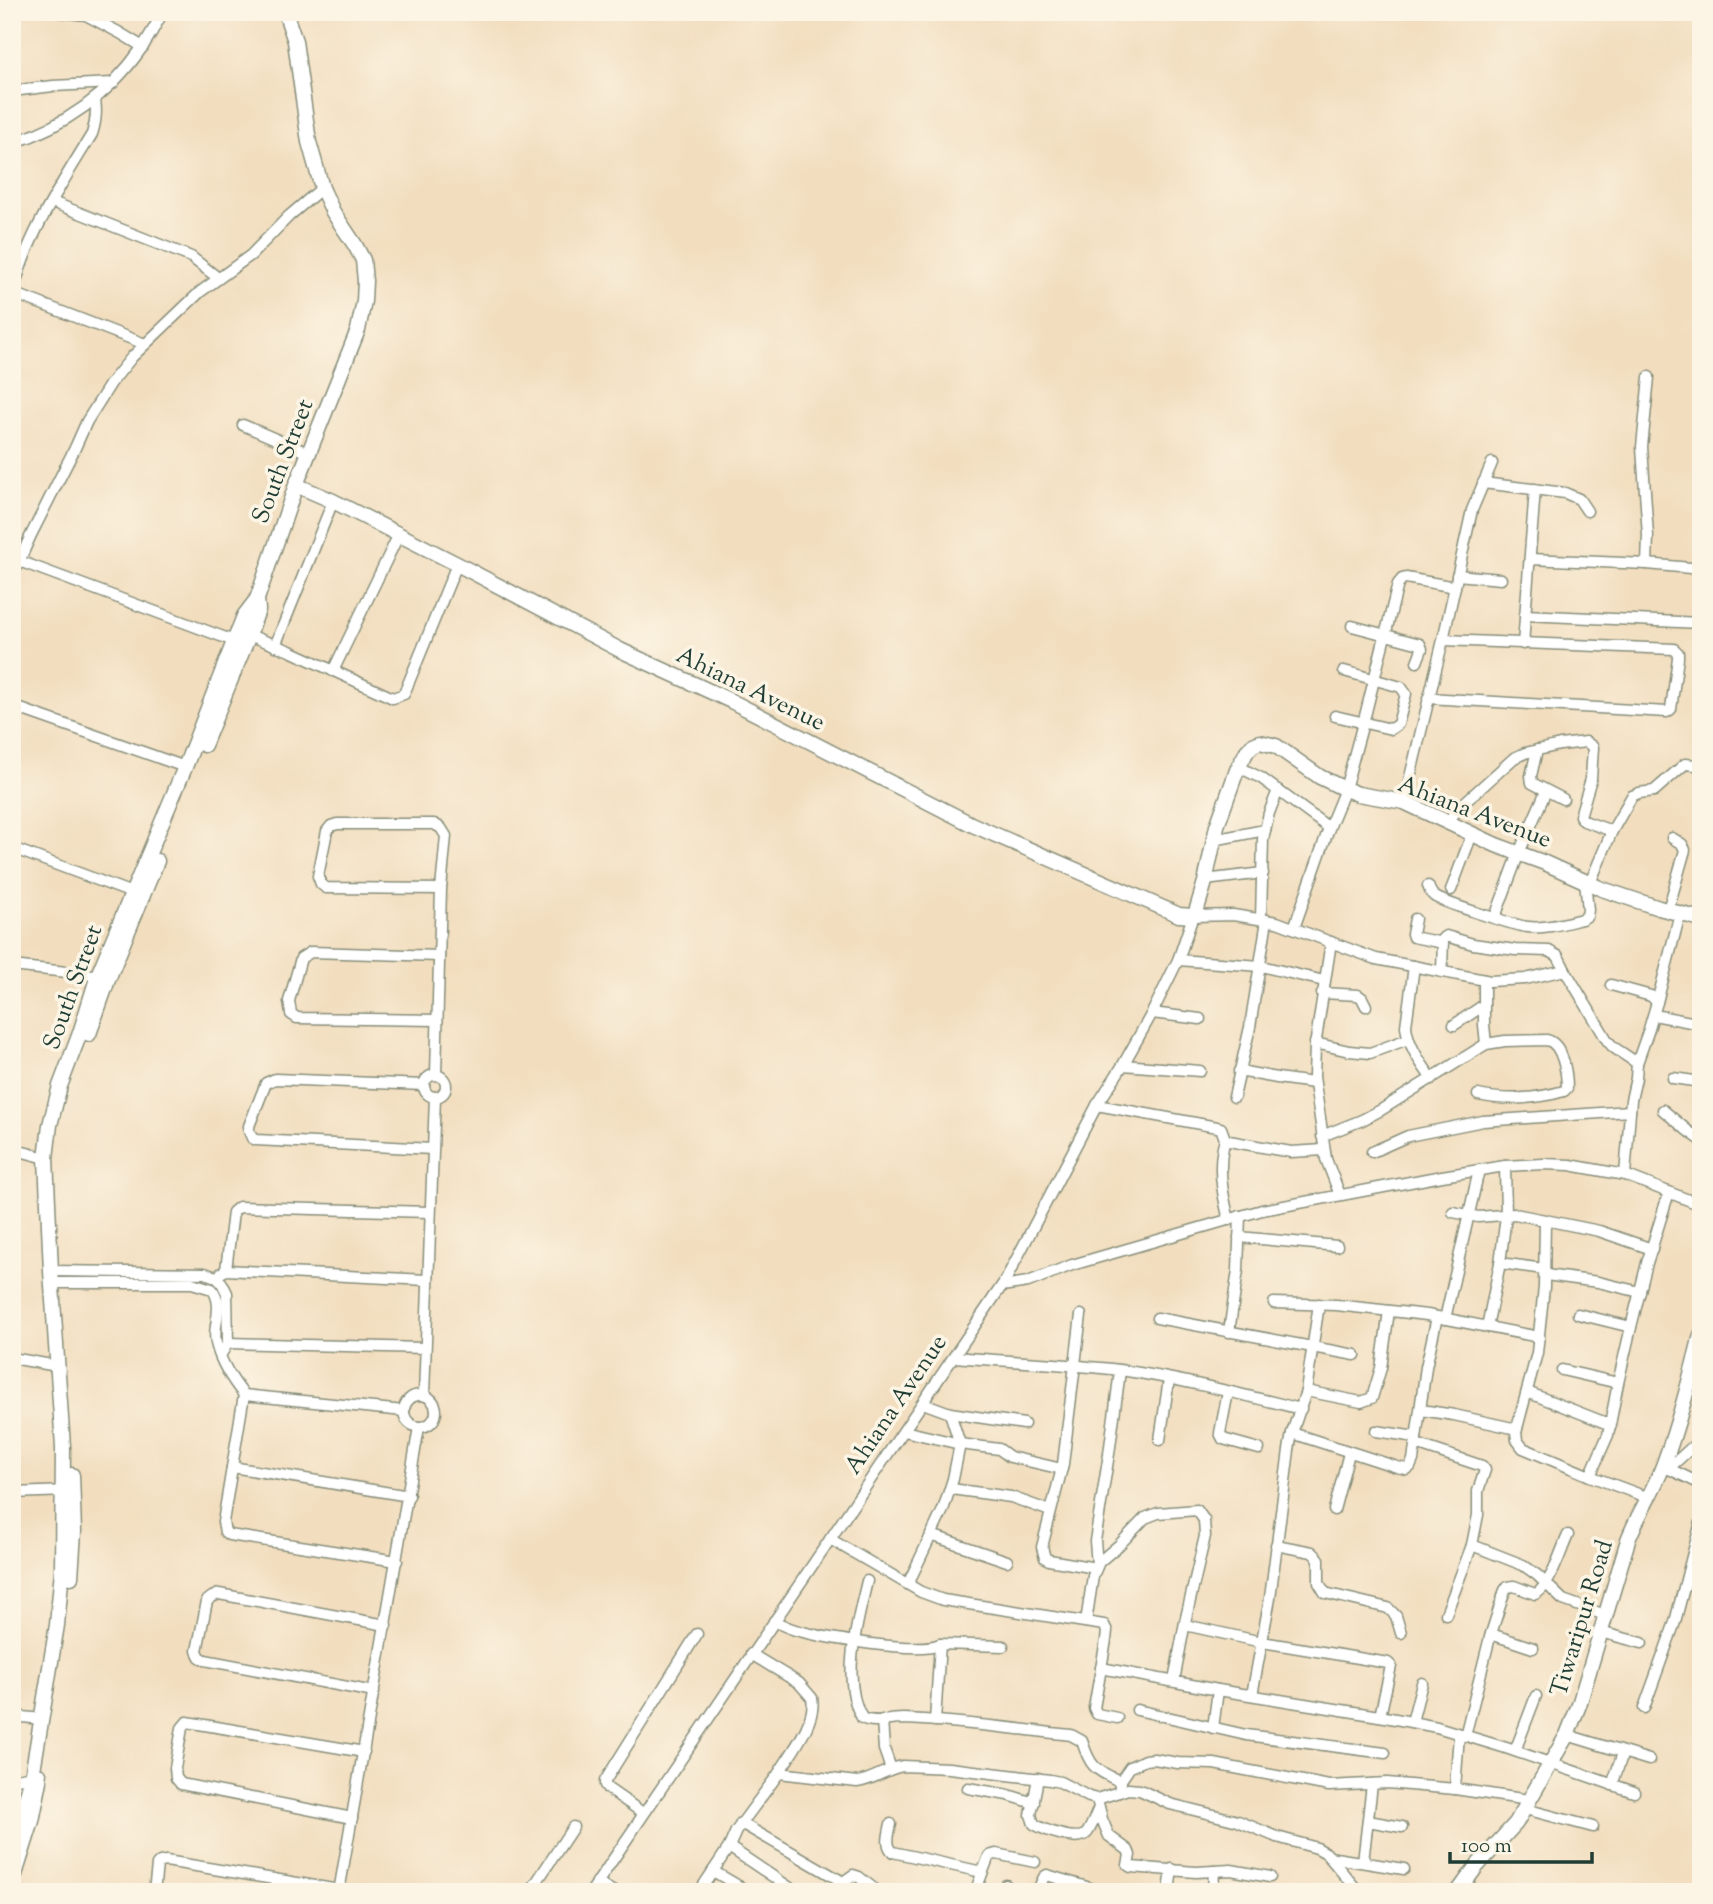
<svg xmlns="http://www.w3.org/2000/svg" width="1713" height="1904" viewBox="0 0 1713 1904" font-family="'Sorts Mill Goudy',serif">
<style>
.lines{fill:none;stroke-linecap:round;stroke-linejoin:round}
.minor-casing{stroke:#888e7a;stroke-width:13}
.tertiary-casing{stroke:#888e7a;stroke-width:17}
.minor{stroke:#fff;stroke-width:10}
.tertiary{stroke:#fff;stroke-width:14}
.labels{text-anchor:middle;stroke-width:7;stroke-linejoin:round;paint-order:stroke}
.street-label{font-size:24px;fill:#1f3d34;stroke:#fcf5e5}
</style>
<rect width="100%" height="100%" fill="#fcf5e5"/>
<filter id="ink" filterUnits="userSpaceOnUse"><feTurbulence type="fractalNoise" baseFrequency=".0143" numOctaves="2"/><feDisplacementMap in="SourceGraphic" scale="14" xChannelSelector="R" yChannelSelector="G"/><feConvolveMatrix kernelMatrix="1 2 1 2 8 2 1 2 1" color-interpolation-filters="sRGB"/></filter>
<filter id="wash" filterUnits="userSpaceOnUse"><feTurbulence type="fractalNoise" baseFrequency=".00686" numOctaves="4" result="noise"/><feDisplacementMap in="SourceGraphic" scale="28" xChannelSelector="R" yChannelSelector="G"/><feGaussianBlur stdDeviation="1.57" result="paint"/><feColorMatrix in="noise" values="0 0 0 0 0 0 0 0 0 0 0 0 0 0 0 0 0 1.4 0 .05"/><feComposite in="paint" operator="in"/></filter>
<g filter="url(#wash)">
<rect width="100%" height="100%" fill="#f2debf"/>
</g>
<g filter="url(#ink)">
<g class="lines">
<!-- minor casing -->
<g class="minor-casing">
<g id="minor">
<polyline points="60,12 86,15 120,33 143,47"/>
<polyline points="12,91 53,86 113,83"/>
<path d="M12,143C63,127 110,94 141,49C149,38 156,24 163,12"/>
<polyline points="52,202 191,257 218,278"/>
<polyline points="13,293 145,344"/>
<path d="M12,297C25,238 61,185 92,134C96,122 97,112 95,100"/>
<polyline points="243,425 308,453"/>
<polyline points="1483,483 1565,493 1579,499 1587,511"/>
<polyline points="1530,559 1647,564 1701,569"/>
<polyline points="19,561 234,641"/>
<polyline points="1647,564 1648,536 1642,447 1649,377"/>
<polyline points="1457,575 1501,579"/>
<polyline points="12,577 31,535 75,448 87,421 111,383 132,357 200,292 251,255 289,216 322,188"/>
<polyline points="1525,615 1701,623"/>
<polyline points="1352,626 1420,644 1422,649 1417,662"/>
<polyline points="249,635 290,651 393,698 404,694 457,564"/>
<polyline points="1523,644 1535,489"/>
<polyline points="275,646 333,501"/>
<polyline points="333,671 399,534"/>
<polyline points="1428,698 1667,712 1671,709 1678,658 1678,653 1674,649 1443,640"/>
<polyline points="12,706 185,767"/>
<polyline points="1335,716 1391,729 1398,724 1406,694 1401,687 1344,671"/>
<polyline points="1537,750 1531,776 1532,783 1563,799"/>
<polyline points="1239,767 1261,778 1329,828"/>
<polyline points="1404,802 1443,640 1472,510 1492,463"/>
<polyline points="1446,823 1464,803 1514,758 1525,753 1560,745 1586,742 1593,747 1591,779 1580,816 1584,821 1612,831"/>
<polyline points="1213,840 1265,830"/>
<polyline points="12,848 132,893"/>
<polyline points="1205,880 1263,873"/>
<polyline points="1590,883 1612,831 1632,796 1639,793 1654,791 1685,764 1696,765 1701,768"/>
<path d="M1428,886C1430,890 1430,893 1434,896C1441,902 1516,926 1528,927C1546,929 1565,923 1582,919L1587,916L1588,910L1585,881"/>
<polyline points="1451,890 1472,834"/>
<polyline points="1668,910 1685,850 1682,844 1672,838"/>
<polyline points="1495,917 1519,853 1546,791"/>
<polyline points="1261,919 1263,839 1269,813 1278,790"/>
<polyline points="1415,919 1412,934 1413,937 1443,943"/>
<polyline points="1294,928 1329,828 1345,789 1366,712 1398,584 1402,579 1406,578 1455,587"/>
<polyline points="1331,942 1315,1046 1314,1077 1326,1159 1340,1195"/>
<polyline points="1178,960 1261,966 1324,981"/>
<polyline points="12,966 103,976"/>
<path d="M1414,966L1406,1026C1408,1046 1421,1063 1432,1079"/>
<polyline points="1442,972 1443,938 1446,936 1473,944 1515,950 1549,951 1558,956 1565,970"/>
<polyline points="1484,980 1484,1025 1486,1044"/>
<polyline points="1611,985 1651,996 1657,1002 1649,1029 1637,1063"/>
<polyline points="1322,993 1358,995 1362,998 1366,1006"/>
<polyline points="1657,1002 1680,914"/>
<polyline points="1152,1013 1200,1019"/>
<polyline points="1654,1015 1701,1024"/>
<polyline points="437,1020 297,1018 291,1014 289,1001 301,958 311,952 439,956"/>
<polyline points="1454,1025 1484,1005"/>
<polyline points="1315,1043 1349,1051 1370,1053 1408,1039"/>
<polyline points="1123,1065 1200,1071"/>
<polyline points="1239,1071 1277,1078 1314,1083"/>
<polyline points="436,1074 441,889 446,836 441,828 434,824 337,824 331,826 327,831 318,876 321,884 326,888 441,889"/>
<circle cx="435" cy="1086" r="11"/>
<polyline points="1673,1078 1701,1082"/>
<polyline points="424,1085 275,1079 266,1083 249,1126 249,1131 252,1138 256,1140 432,1149"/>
<polyline points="1234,1097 1250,1027 1267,920"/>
<polyline points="1097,1105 1217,1127 1221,1128 1225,1139 1229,1141 1291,1152 1324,1150"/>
<polyline points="1663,1110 1688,1131 1701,1140"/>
<path d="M1322,1136L1362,1120L1381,1110L1486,1044L1505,1041L1547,1040C1563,1044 1567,1074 1567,1088L1564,1091C1537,1099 1505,1101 1478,1095"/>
<path d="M1225,1139C1217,1166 1222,1192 1229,1220"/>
<polyline points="12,1149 46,1158"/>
<polyline points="1372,1152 1408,1136 1483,1121 1630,1111"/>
<polyline points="1453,1212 1478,1217 1515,1214 1545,1220 1599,1231 1652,1249"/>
<polyline points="1545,1220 1544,1287 1537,1353 1516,1432 1517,1440 1523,1448 1590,1476 1649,1498"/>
<polyline points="1239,1237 1337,1246"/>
<polyline points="1500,1263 1544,1269 1546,1275 1598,1282 1640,1292"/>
<polyline points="226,1270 233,1212 239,1207 430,1212"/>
<polyline points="51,1271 205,1273 216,1277 222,1283 227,1293 228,1343 221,1354"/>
<polyline points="221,1273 226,1270 427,1280"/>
<path d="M52,1283H192L212,1289C226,1307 210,1328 217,1347C222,1365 232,1380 244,1395"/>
<polyline points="1002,1286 1028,1282 1072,1265 1262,1210 1442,1176 1505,1166 1543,1164 1570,1165 1625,1175"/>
<polyline points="1274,1303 1336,1305 1427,1315 1539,1337"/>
<polyline points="1578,1314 1631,1327"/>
<polyline points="1081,1315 1063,1464 1042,1547 1045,1558 1049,1560 1096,1568"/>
<polyline points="1157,1318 1355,1355"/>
<polyline points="1445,1319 1479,1170"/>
<polyline points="1487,1327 1500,1263 1506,1216 1505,1166"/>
<polyline points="1229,1332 1238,1270 1240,1216"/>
<polyline points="228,1343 425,1348"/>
<path d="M955,1357C1012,1362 1070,1363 1127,1371C1186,1380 1244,1395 1301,1409"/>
<polyline points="12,1358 57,1366"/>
<polyline points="1562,1370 1618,1383"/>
<polyline points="1306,1391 1361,1402 1372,1398 1381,1368 1389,1311"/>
<polyline points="1228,1392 1220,1433 1223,1439 1259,1449"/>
<polyline points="1527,1392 1611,1425"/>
<circle cx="420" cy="1411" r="16"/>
<polyline points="424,1395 435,1097"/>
<polyline points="923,1403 950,1413 1024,1424"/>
<polyline points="1421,1410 1454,1415 1517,1429"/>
<polyline points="904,1431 960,1444 999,1449 1010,1457 1062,1469"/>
<polyline points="1376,1431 1416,1437"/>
<polyline points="1292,1433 1397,1467 1406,1469 1410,1467 1413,1460 1426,1367 1437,1317"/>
<polyline points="1160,1440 1169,1379"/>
<polyline points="1416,1444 1482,1466 1485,1470 1478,1491 1478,1515 1472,1545 1446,1614"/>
<polyline points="232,1467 409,1496"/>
<polyline points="1665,1467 1701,1484"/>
<polyline points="1668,1469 1701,1439"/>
<polyline points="1590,1476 1608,1435 1618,1383 1631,1327 1647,1263 1669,1192"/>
<polyline points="951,1489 1011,1497 1050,1511"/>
<polyline points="12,1493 69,1491"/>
<polyline points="1334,1510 1349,1453"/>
<polyline points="931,1535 1007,1561"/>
<polyline points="830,1539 921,1592 943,1600 1104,1625 1107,1631 1106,1640 1094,1708 1097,1714 1117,1718"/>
<polyline points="1276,1545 1312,1552 1319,1559 1319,1583 1325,1593 1388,1608 1396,1616 1401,1633"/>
<polyline points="1472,1545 1523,1565 1537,1575 1563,1600 1605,1615"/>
<polyline points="397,1561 229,1535 225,1532 223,1522 244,1395 404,1411"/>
<polyline points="1097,1565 1095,1541 1109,1454 1120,1371"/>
<path d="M867,1581C858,1620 840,1680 862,1718C873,1724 890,1719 904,1719C960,1721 1015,1729 1071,1735L1082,1741C1091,1769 1095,1769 1121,1782"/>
<polyline points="908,1584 943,1510 953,1479 960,1444 950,1413"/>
<path d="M774,1621C782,1625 790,1629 799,1631C825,1638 918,1654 940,1644L1003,1646"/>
<polyline points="1086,1622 1093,1576 1099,1562 1119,1545 1145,1518 1158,1513 1197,1510 1204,1520 1205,1536 1185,1622 1174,1681"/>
<polyline points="1185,1625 1262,1642 1388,1663 1391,1666 1380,1716"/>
<polyline points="1600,1632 1642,1643"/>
<polyline points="1491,1634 1533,1648"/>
<path d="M751,1654L799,1683L812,1698C817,1721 791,1753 779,1773"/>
<polyline points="1101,1668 1218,1690 1385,1717 1437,1727 1506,1748 1634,1792"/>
<polyline points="374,1692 205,1660 200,1657 197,1651 207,1601 212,1597 219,1594 386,1625"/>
<polyline points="1252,1695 1270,1598 1289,1450 1292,1433 1306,1391 1319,1304"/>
<polyline points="1644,1708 1675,1622 1701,1522"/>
<polyline points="1137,1710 1246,1735 1385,1753"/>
<polyline points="12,1716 42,1719"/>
<polyline points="882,1720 884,1749 891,1769"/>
<polyline points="935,1721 940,1644"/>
<polyline points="1412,1722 1422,1683"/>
<polyline points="1213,1728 1218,1690"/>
<polyline points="1567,1735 1649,1760"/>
<path d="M1465,1736L1490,1637L1505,1590L1507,1587L1514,1586L1535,1594C1550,1588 1561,1550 1568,1535"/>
<polyline points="1515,1751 1536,1696"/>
<path d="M1038,1778L1031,1815L1034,1824C1044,1830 1078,1843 1087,1833C1092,1826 1095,1816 1099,1808"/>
<polyline points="12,1780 41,1774"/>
<polyline points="1612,1785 1623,1753"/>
<polyline points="968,1788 1008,1795 1034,1803"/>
<polyline points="1455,1789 1459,1734"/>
<polyline points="1119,1792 1121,1780 1130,1767 1145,1760 1154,1759 1178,1763 1214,1764 1329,1786 1387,1783 1455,1789 1529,1800"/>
<polyline points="1097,1799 1102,1819 1109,1836 1128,1850 1130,1855 1128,1865 1131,1867 1196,1872 1231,1870 1270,1877"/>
<polyline points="1525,1809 1593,1827"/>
<polyline points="643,1813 607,1788 605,1785 605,1781 697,1634"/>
<polyline points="352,1818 181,1784 176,1778 175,1768 182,1728 187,1722 364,1752"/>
<polyline points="1368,1821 1402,1827"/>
<polyline points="741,1823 843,1882"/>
<path d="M891,1824C889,1834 885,1845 893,1852L982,1872"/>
<polyline points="729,1847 796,1892"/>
<polyline points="1329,1857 1404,1869"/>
<polyline points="1363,1862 1372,1784"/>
<path d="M713,1871L729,1847L736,1831L779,1773L857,1782C874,1780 887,1768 903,1766L949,1768L1050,1780L1060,1782L1089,1797L1097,1799L1128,1789L1140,1790L1170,1804L1238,1821L1277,1837L1317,1848L1326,1853L1357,1890L1364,1892"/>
<polyline points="597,1882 614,1892"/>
<polyline points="154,1892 157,1865 160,1862 166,1861 339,1890"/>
<polyline points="339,1892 419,1427"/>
<polyline points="530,1892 573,1827"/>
<polyline points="591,1892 1005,1281 1097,1105 1123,1065 1152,1013 1178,960 1193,916 1233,915 1277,922 1376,959 1490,981 1525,979 1565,970 1607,1040 1613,1047 1637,1063 1636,1078 1631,1100 1625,1175 1701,1205"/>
<polyline points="699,1892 713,1871 749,1892"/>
<polyline points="833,1892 843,1882 853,1875 859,1877 878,1892"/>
<polyline points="975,1892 989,1856 996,1854 1035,1862"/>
<polyline points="1003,1892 1006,1885"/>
<polyline points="1037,1892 1044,1877 1047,1875 1103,1892"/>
<polyline points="1169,1892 1172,1869"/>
<polyline points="1213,1892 1214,1871"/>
</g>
</g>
<!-- tertiary casing -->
<g class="tertiary-casing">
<g id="tertiary">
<polyline points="296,485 333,501 457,564 620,650 731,701 973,825 1179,915 1193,916 1196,912 1205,882 1217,826 1237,770 1247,751 1253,745 1260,742 1276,746 1320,777 1345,789 1358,794 1404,802 1496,845 1545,863 1602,889 1659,908 1701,919"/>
<polyline points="204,745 249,635 258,610 257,599"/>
<polyline points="89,1034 109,977 157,861"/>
<polyline points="71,1577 74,1532 72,1475"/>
<polyline points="12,1852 32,1776 57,1625 62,1570 63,1447 51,1271 46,1158 50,1125 60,1086 80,1033 98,975 185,767 244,616 257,599 296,485 358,330 364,301 365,281 363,260 355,245 333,212 322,188 309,142 295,41 285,12"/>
<polyline points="12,1884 32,1821 40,1781"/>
<path d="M1458,1892L1476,1867L1516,1823L1567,1735L1579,1705L1628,1540C1638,1514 1653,1492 1663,1466C1679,1423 1690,1379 1701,1335"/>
</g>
</g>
<!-- minor -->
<use href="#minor" class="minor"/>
<!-- tertiary -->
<use href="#tertiary" class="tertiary"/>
</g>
</g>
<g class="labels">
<!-- street labels -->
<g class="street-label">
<text transform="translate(282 461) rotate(-69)" y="8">South Street</text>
<text transform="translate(751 688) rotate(26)" y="8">Ahiana Avenue</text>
<text transform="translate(1475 811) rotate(21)" y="8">Ahiana Avenue</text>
<text transform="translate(72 987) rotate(-70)" y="8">South Street</text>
<text transform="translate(895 1404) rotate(-56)" y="8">Ahiana Avenue</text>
<text transform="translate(1581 1618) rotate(-73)" y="8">Tiwaripur Road</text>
</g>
</g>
<!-- margin -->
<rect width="1713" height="1904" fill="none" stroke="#fcf5e5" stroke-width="42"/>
<!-- scale -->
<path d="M1450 1852v10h142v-10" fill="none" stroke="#1f3d34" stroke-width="3.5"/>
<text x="1461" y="1852" font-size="21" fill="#1f3d34" stroke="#fcf5e5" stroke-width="5" paint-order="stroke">100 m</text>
</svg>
